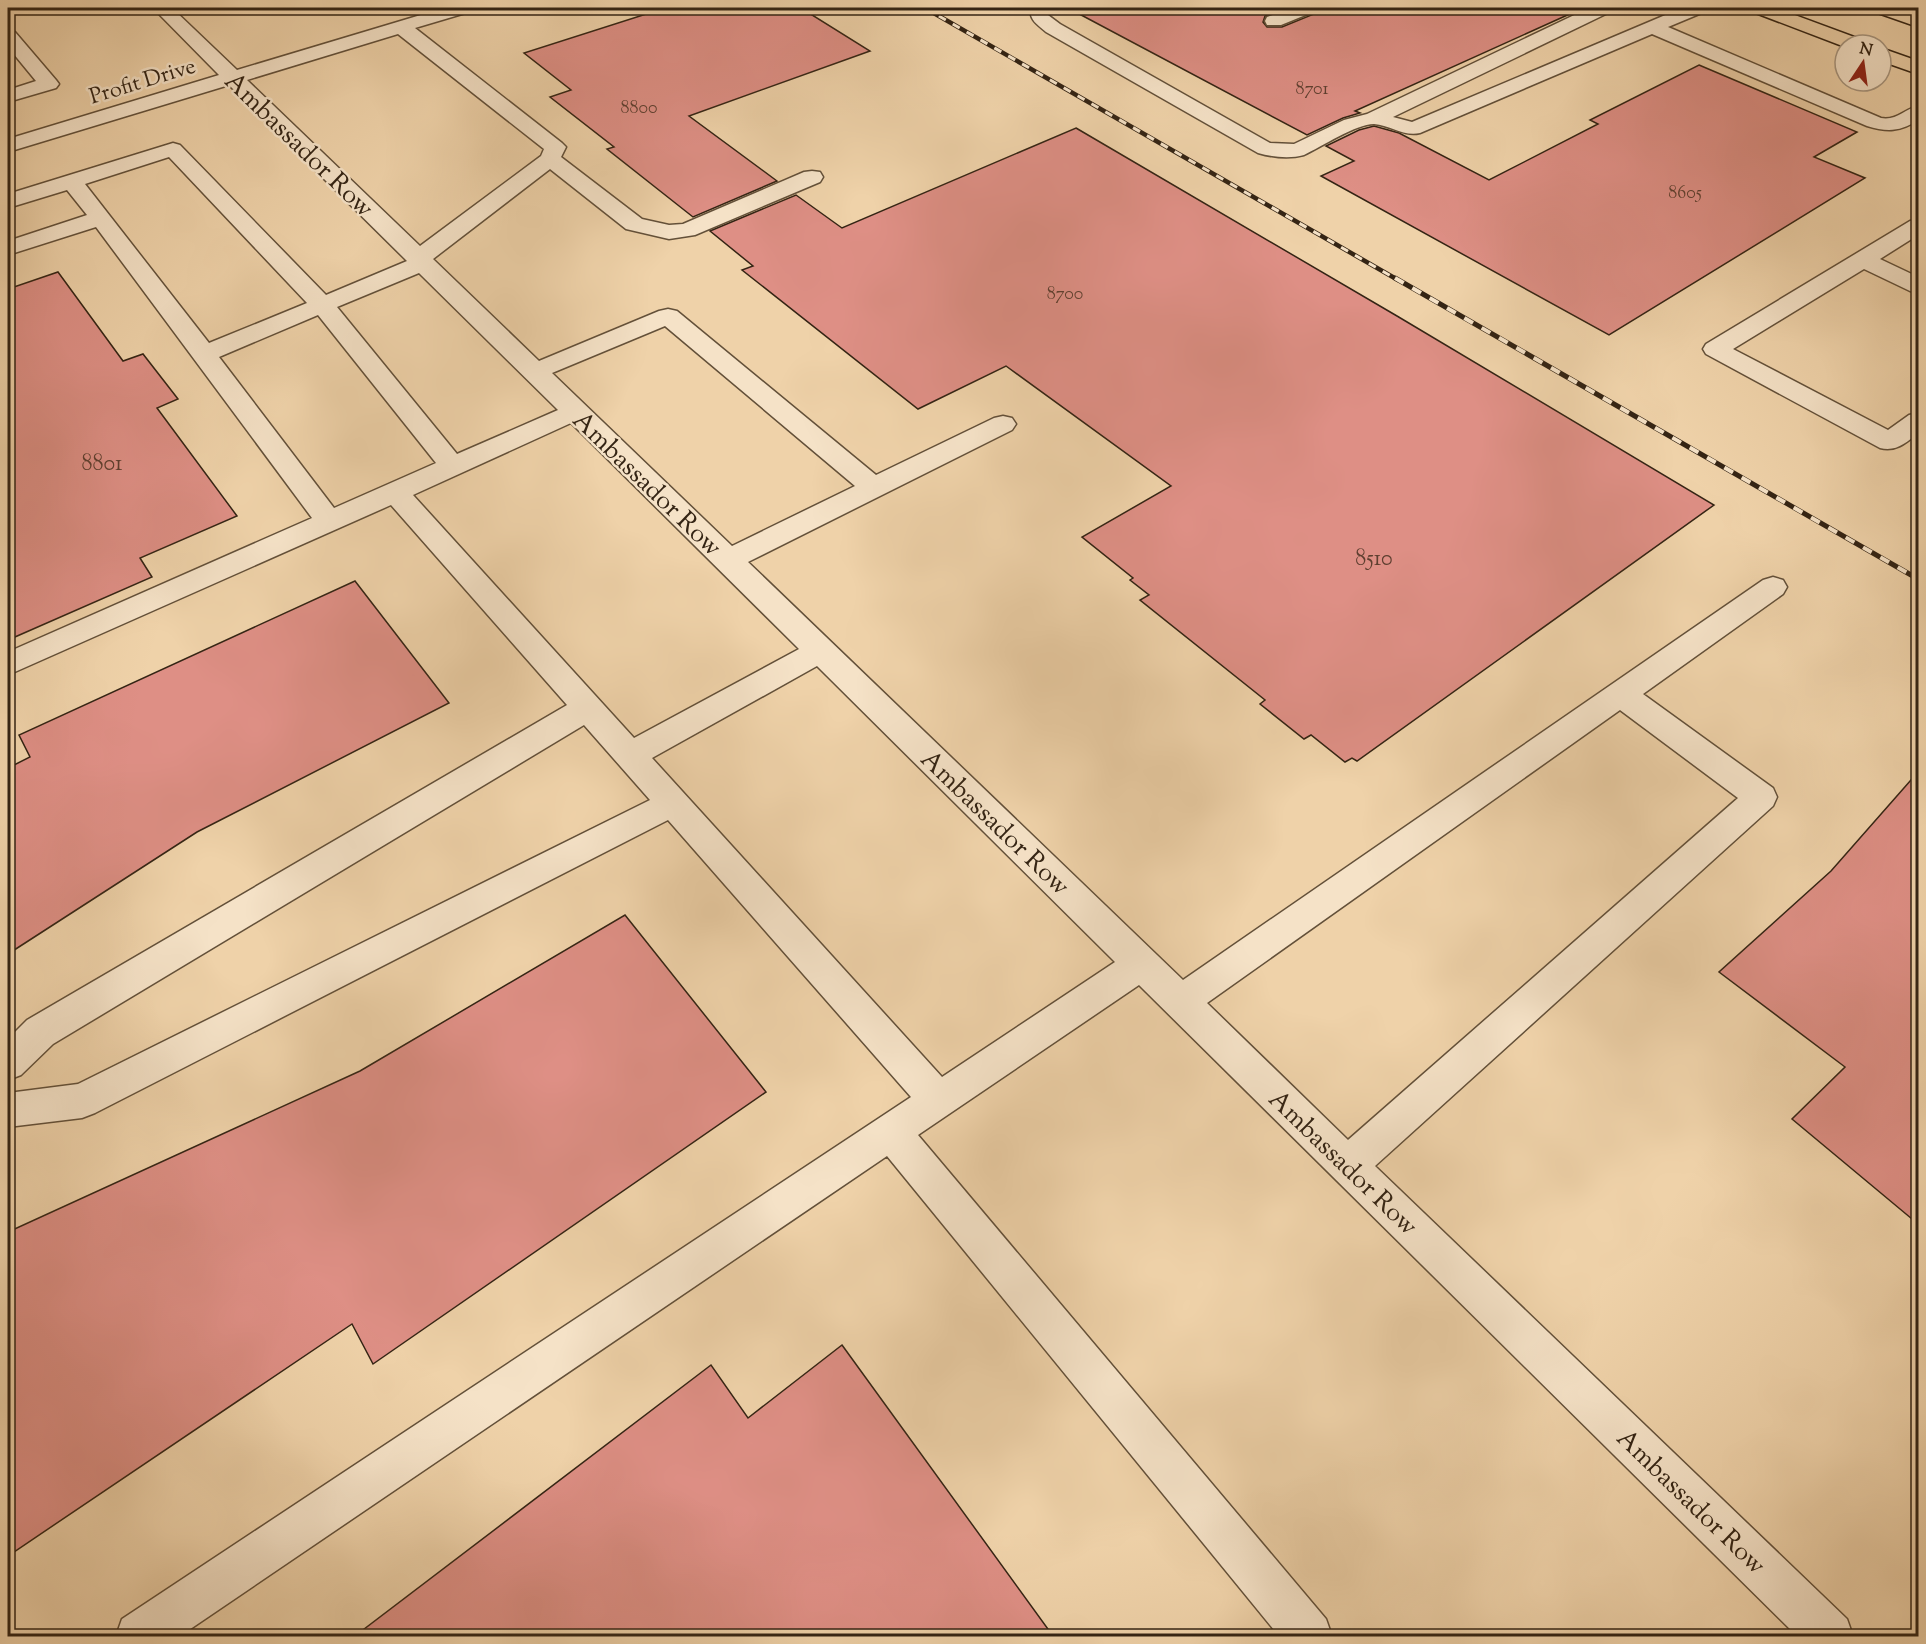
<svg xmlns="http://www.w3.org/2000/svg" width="1926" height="1644" viewBox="0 0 1926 1644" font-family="'Sorts Mill Goudy',serif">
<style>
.building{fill:#de8f85;stroke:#342414;stroke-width:1.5}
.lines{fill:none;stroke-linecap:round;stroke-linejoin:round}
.minor-casing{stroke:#635039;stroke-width:3}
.major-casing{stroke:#342414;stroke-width:3}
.highway-casing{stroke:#342414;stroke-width:3}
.minor{fill:#f5e2c7;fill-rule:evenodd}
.major{fill:#efd2a9;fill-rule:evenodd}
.highway{fill:#efd2a9;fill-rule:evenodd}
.rail-far1-casing{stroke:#342414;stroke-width:4.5}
.rail-casing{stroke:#342414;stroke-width:5}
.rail-far1{stroke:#f5e2c7;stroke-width:3;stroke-dasharray:8;stroke-linecap:butt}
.rail{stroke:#f5e2c7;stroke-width:4;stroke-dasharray:10;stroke-linecap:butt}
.labels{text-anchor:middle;stroke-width:5;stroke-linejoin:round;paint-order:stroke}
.far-number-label{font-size:18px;fill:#5e3f30}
.far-street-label{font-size:22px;fill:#342414;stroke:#f5e2c7}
.number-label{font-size:22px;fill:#5e3f30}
.street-label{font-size:26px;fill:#342414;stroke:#f5e2c7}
</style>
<rect width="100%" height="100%" fill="#efd2a9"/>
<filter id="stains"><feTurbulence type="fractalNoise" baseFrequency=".00333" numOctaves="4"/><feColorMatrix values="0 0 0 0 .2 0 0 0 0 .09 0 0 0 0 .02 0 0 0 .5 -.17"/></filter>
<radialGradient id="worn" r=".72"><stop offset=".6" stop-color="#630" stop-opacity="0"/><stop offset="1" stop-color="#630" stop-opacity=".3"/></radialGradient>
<!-- building -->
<g class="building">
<polygon points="665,8 801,8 870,51 689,116 777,181 693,217 607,149 614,147 550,97 571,90 524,53"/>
<polygon points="1068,8 1286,8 1265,16 1263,22 1267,27 1282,27 1314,14 1317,8 1583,8 1355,111 1360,113 1343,118 1307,135"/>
<polygon points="1699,65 1857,132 1814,157 1865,178 1609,335 1321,176 1354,161 1326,146 1359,130 1374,126 1399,133 1489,180 1598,124 1590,120"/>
<polygon points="1076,128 1397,316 1714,505 1357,761 1352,758 1345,762 1311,735 1304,739 1260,704 1265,700 1140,600 1149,595 1130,580 1133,578 1082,537 1171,486 1006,366 918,409 742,270 753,266 710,231 796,195 842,228"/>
<polygon points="58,272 123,361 143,354 178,399 157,408 237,516 140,558 152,577 8,640 8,289"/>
<polygon points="355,581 449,703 197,832 8,954 8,768 30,757 19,735"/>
<polygon points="1918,772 1918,1224 1792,1119 1845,1067 1719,972 1831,871"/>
<polygon points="625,915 766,1092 373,1364 352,1324 8,1556 8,1232 360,1071"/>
<polygon points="842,1345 1053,1636 355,1636 711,1365 748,1418"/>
</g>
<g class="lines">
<!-- minor casing -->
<g class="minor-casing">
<g id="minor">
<path d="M153,8H172L237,70L444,8H471L469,12L415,28L562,143L566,147L561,157L642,219L669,225L683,224L804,172L812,171L820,172L823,177L820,182L695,235L669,239L626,229L550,169L433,259L539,361L659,311L668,309L677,311L876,475L994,418L1003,416L1012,418L1016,424L1012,430L748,562L1183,980L1763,580L1773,577L1783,580L1787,587L1783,594L1643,694L1773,788L1777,797L1773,806L1375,1166L1847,1619L1853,1636H1797L1139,985L918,1135L1326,1619L1332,1636H1279L887,1156L180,1636H116L122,1619L911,1097L668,820L95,1113L82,1118L8,1127V1093L78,1084L650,800L584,725L53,1044L21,1075L8,1080V1039L27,1020L567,705L391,505L8,675V652L312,518L96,227L8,255V241L87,215L67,190L8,208V194L173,143L180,145L326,295L407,261L229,85L8,152V139L219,75ZM398,34L544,149L541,156L420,246L247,80ZM169,157L307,303L209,343L85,184ZM419,273L558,410L457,454L337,307ZM318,315L436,463L334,508L219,357ZM665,326L855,486L732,546L552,373ZM571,423L799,649L634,738L413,495ZM817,666L1115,962L942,1077L652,758ZM1620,710L1738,798L1348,1140L1207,1003Z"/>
<path d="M1030,8H1048V15L1060,24L1270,143L1294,144L1344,120L1367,114L1589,8H1612L1610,12L1393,117L1412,122L1682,8H1706L1704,12L1668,27L1881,118C1896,121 1905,109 1918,106V120C1900,132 1887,132 1867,126L1652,34L1420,133C1404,137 1390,125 1374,124C1356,124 1321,147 1304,155C1290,159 1272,157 1258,153L1046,32C1037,24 1030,21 1030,8Z"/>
<polygon points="1291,8 1315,8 1313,12 1281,25 1267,25 1265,21 1267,17"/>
<polygon points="8,30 15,32 56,80 59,84 56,88 8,102 8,90 36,81 8,47"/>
<path d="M1918,219V235L1880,259L1918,277V293L1910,291L1864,269L1733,349L1888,430L1909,415L1918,413V433C1906,443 1896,452 1880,448L1706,354L1703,349L1706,344L1910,221Z"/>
</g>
</g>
<!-- major casing -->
<g class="major-casing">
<g id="major">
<polygon points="1751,8 1776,8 1865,41 1868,45 1845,47 1753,12"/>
<polygon points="1881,48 1918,61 1918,74 1881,61"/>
</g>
</g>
<!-- highway casing -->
<g class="highway-casing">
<g id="highway">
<path d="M1753,8H1775L1777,11L1775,15C1766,17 1758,16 1753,8Z"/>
<polygon points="1873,8 1898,8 1918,15 1918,27 1875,12"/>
</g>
</g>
<!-- minor -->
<use href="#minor" class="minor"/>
<!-- major -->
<use href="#major" class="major"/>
<!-- highway -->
<use href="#highway" class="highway"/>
<!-- rail-far1 casing -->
<g class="rail-far1-casing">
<polyline id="rail-far1" points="925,8 1398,280"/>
</g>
<!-- rail casing -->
<g class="rail-casing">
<polyline id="rail" points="1395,278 1918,579"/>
</g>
<!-- rail-far1 -->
<use href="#rail-far1" class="rail-far1"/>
<!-- rail -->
<use href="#rail" class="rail"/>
</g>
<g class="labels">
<!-- far-number labels -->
<g class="far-number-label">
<text x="1312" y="94">8701</text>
<text x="639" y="113">8800</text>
<text x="1685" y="198">8605</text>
<text x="1065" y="299">8700</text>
</g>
<!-- far-street labels -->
<g class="far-street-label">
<text transform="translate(142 80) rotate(-17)" y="8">Profit Drive</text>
</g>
<!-- number labels -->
<g class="number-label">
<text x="102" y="470">8801</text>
<text x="1374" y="565">8510</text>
</g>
<!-- street labels -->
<g class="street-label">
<text transform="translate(300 144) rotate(44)" y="9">Ambassador Row</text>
<text transform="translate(648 483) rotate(44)" y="9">Ambassador Row</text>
<text transform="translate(996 822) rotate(44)" y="9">Ambassador Row</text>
<text transform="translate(1344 1162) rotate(44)" y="9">Ambassador Row</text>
<text transform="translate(1692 1501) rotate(44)" y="9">Ambassador Row</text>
</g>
</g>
<!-- margin -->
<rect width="1926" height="1644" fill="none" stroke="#efd2a9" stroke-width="30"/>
<rect x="9" y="9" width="1908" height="1626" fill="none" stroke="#342414" stroke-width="3"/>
<rect x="15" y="15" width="1896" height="1614" fill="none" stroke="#342414" stroke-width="1.5"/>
<!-- north arrow -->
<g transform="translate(1863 63) rotate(13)"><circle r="28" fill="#f5e2c7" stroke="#a8967f" stroke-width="1.5"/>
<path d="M0-4.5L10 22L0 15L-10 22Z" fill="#8f2418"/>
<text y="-9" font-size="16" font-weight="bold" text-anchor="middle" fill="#342414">N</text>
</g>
<rect width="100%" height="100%" filter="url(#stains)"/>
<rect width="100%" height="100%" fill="url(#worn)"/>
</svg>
